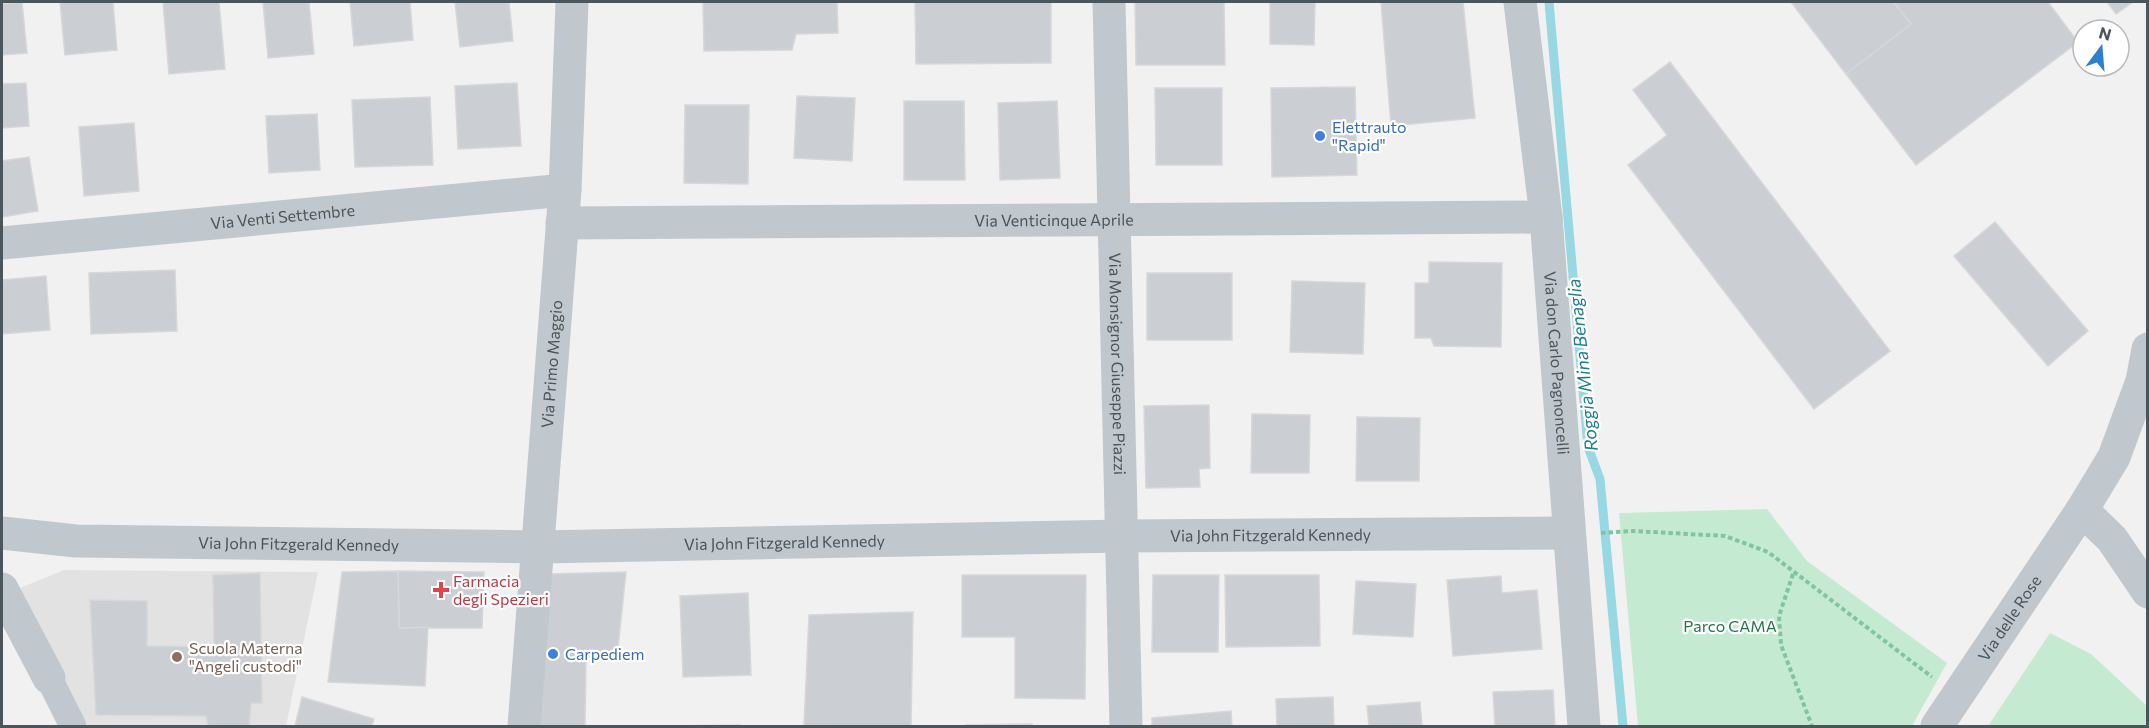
<svg xmlns="http://www.w3.org/2000/svg" width="2149" height="728" viewBox="0 0 2149 728" font-family="Commissioner,sans-serif">
<style>
.education{fill:#e3e2e2}
.green{fill:#c4ebd1}
.lines{fill:none;stroke-linecap:round;stroke-linejoin:round}
.stream{stroke:#97d8e2;stroke-width:9}
.building{fill:#cbced2;stroke:#d5d7db;stroke-width:1.5}
.path{stroke:#80c59f;stroke-width:4;stroke-dasharray:4.5 3;stroke-linecap:butt}
.pedestrian{stroke:#c0c8cd;stroke-width:27}
.minor{stroke:#c0c8cd;stroke-width:33}
.shop-dot{fill:#3f7fe0;stroke:#fff;stroke-width:2}
.health-dot{fill:#e0444e;stroke:#fff;stroke-width:2}
.education-dot{fill:#8d6e63;stroke:#fff;stroke-width:2}
.labels{text-anchor:middle;stroke-width:4.5;stroke-linejoin:round;paint-order:stroke}
.shop-label{font-size:16px;fill:#366cbe;stroke:#fff;text-anchor:start}
.street-label{font-size:16px;fill:#4a555c;stroke:#fff}
.health-label{font-size:16px;fill:#be3a42;stroke:#fff;text-anchor:start}
.park-label{font-size:16px;fill:#227647;stroke:#fff}
.education-label{font-size:16px;fill:#785e54;stroke:#fff;text-anchor:start}
.water-label{font-size:18px;font-style:italic;fill:#1c7e8e;stroke:#fff}
</style>
<rect width="100%" height="100%" fill="#f2f1f1"/>
<!-- education -->
<polygon class="education" points="64,570 318,572 286,726 88,726 20,588"/>
<!-- green -->
<g class="green">
<polygon points="1767,509 1807,561 1947,663 1912,726 1638,726 1619,513"/>
<polygon points="2050,633 2091,654 2147,706 2147,726 1988,726"/>
</g>
<g class="lines">
<!-- stream -->
<polyline class="stream" points="1549,2 1588,447 1600,479 1623,726"/>
</g>
<!-- building -->
<g class="building">
<polygon points="22,2 27,53 2,55 2,4"/>
<polygon points="60,2 113,2 117,50 65,55"/>
<polygon points="163,2 219,2 225,69 169,74"/>
<polygon points="263,2 309,2 314,54 268,58"/>
<polygon points="350,2 410,2 413,40 354,46"/>
<polygon points="455,2 509,2 513,41 460,47"/>
<polygon points="703,2 837,2 838,33 796,34 792,50 704,51"/>
<polygon points="915,2 1051,2 1051,63 916,64"/>
<polygon points="1135,2 1224,2 1225,65 1136,65"/>
<polygon points="1270,2 1315,2 1314,45 1270,44"/>
<polygon points="1381,2 1463,2 1475,118 1391,126"/>
<polygon points="1791,2 1894,2 1911,24 1846,74"/>
<polygon points="1894,2 2048,2 2078,42 1916,165 1846,74 1911,24"/>
<polygon points="2107,2 2133,2 2116,14"/>
<polygon points="1670,62 1890,351 1814,409 1628,165 1667,135 1633,90"/>
<polygon points="26,83 29,126 2,128 2,84"/>
<polygon points="517,83 521,146 458,149 455,86"/>
<polygon points="1355,87 1357,175 1272,177 1271,88"/>
<polygon points="1155,88 1222,88 1222,165 1156,165"/>
<polygon points="797,96 855,98 852,161 794,158"/>
<polygon points="430,97 433,165 355,167 352,100"/>
<polygon points="904,101 964,101 965,180 904,180"/>
<polygon points="1057,101 1060,178 1000,180 998,103"/>
<polygon points="685,105 749,105 748,184 684,183"/>
<polygon points="317,114 320,170 269,173 266,116"/>
<polygon points="134,123 139,191 84,196 79,127"/>
<polygon points="29,157 38,211 2,217 2,161"/>
<polygon points="1995,222 2088,331 2048,366 1954,256"/>
<polygon points="1429,262 1502,263 1501,347 1434,346 1431,338 1415,338 1415,283 1429,283"/>
<polygon points="175,270 177,331 91,334 89,273"/>
<rect x="1147" y="273" width="85" height="67"/>
<polygon points="46,276 50,330 2,334 2,280"/>
<polygon points="1292,281 1365,283 1363,354 1290,352"/>
<polygon points="1209,405 1210,468 1199,469 1200,487 1146,488 1144,406"/>
<polygon points="1252,414 1310,415 1309,473 1251,473"/>
<polygon points="1357,417 1420,418 1419,481 1356,481"/>
<polygon points="398,571 484,572 482,628 399,628"/>
<polygon points="398,571 399,628 428,627 425,686 328,682 342,572"/>
<polygon points="626,572 617,657 586,657 585,726 536,726 550,574"/>
<polygon points="260,573 262,703 251,703 249,726 208,726 206,716 96,715 90,600 147,601 147,646 214,647 213,575"/>
<polygon points="962,575 1086,575 1085,699 1015,698 1015,637 962,637"/>
<polygon points="1153,575 1219,575 1218,652 1152,652"/>
<polygon points="1225,575 1319,575 1320,646 1226,647"/>
<polygon points="1501,576 1502,593 1537,590 1542,649 1453,656 1447,580"/>
<polygon points="1356,581 1416,584 1413,637 1353,634"/>
<polygon points="748,593 751,675 683,677 680,596"/>
<polygon points="913,612 911,726 804,726 809,615"/>
<polygon points="1553,690 1555,726 1495,726 1493,692"/>
<polygon points="302,697 374,719 372,726 295,726"/>
<polygon points="1333,697 1334,726 1277,726 1276,699"/>
<polygon points="1420,702 1422,726 1369,726 1367,706"/>
<polygon points="1231,711 1232,726 1152,726 1152,718"/>
<polygon points="1032,724 1032,726 966,726 966,725"/>
<polygon points="740,725 740,726 665,726"/>
</g>
<g class="lines">
<!-- path -->
<g class="path">
<polyline points="1601,533 1633,531 1725,536 1768,552 1932,677"/>
<polyline points="1793,574 1779,616 1781,645 1812,726"/>
</g>
<!-- pedestrian -->
<polyline class="pedestrian" points="49,678 73,726"/>
<!-- minor -->
<g class="minor">
<path id="s1" d="M1109,2L1126,726"/>
<path id="s2" d="M1520,2L1546,217L1584,726"/>
<path id="s3" d="M562,223L1546,217"/>
<path id="s4" d="M2,243L565,190"/>
<polyline points="2082,510 2112,539 2148,592"/>
<path id="s5" d="M2,533L76,541L540,547L1124,536L1569,533"/>
<polyline points="2,589 49,678"/>
<path id="s6" d="M524,726L565,190L572,2"/>
<path id="s7" d="M1937,726L2082,510L2114,457L2142,381L2148,349"/>
</g>
</g>
<!-- markers -->
<g class="shop-dot">
<circle cx="1320" cy="136" r="6"/>
<circle cx="553" cy="654" r="6"/>
</g>
<path class="health-dot" d="M438 581h6v6h6v6h-6v6h-6v-6h-6v-6h6z"/>
<circle class="education-dot" cx="177" cy="657" r="6"/>
<g class="labels">
<!-- shop labels -->
<g class="shop-label">
<text x="1332" y="133">Elettrauto<tspan x="1332" dy="18">"Rapid"</tspan></text>
<text x="565" y="660">Carpediem</text>
</g>
<!-- street labels -->
<g class="street-label">
<text dy="6" stroke="none"><textPath href="#s4" startOffset="282">Via Venti Settembre</textPath></text>
<text dy="6" stroke="none"><textPath href="#s3" startOffset="492">Via Venticinque Aprile</textPath></text>
<text dy="6" stroke="none"><textPath href="#s2" startOffset="363">Via don Carlo Pagnoncelli</textPath></text>
<text dy="6" stroke="none"><textPath href="#s6" startOffset="363">Via Primo Maggio</textPath></text>
<text dy="6" stroke="none"><textPath href="#s1" startOffset="362">Via Monsignor Giuseppe Piazzi</textPath></text>
<text dy="6" stroke="none"><textPath href="#s5" startOffset="1269">Via John Fitzgerald Kennedy</textPath></text>
<text dy="6" stroke="none"><textPath href="#s5" startOffset="783">Via John Fitzgerald Kennedy</textPath></text>
<text dy="6" stroke="none"><textPath href="#s5" startOffset="297">Via John Fitzgerald Kennedy</textPath></text>
<text dy="6" stroke="none"><textPath href="#s7" startOffset="130">Via delle Rose</textPath></text>
</g>
<!-- health labels -->
<g class="health-label">
<text x="453" y="587">Farmacia<tspan x="453" dy="18">degli Spezieri</tspan></text>
</g>
<!-- park labels -->
<g class="park-label">
<text x="1730" y="632">Parco CAMA</text>
</g>
<!-- education labels -->
<g class="education-label">
<text x="189" y="654">Scuola Materna<tspan x="189" dy="18">"Angeli custodi"</tspan></text>
</g>
<!-- water labels -->
<g class="water-label">
<text transform="translate(1583 365) rotate(-96)" y="6">Roggia Mina Benaglia</text>
</g>
</g>
<!-- border -->
<rect width="2149" height="728" fill="none" stroke="#4a555c" stroke-width="6"/>
<!-- north arrow -->
<g transform="translate(2101 48) rotate(16)"><circle r="28" fill="#ffffff" stroke="#b7bbbe" stroke-width="1.5"/>
<path d="M0-4.5L10 22L0 15L-10 22Z" fill="#2e7fcf"/>
<text y="-9" font-size="16" font-weight="bold" text-anchor="middle" fill="#4a555c">N</text>
</g>
</svg>
